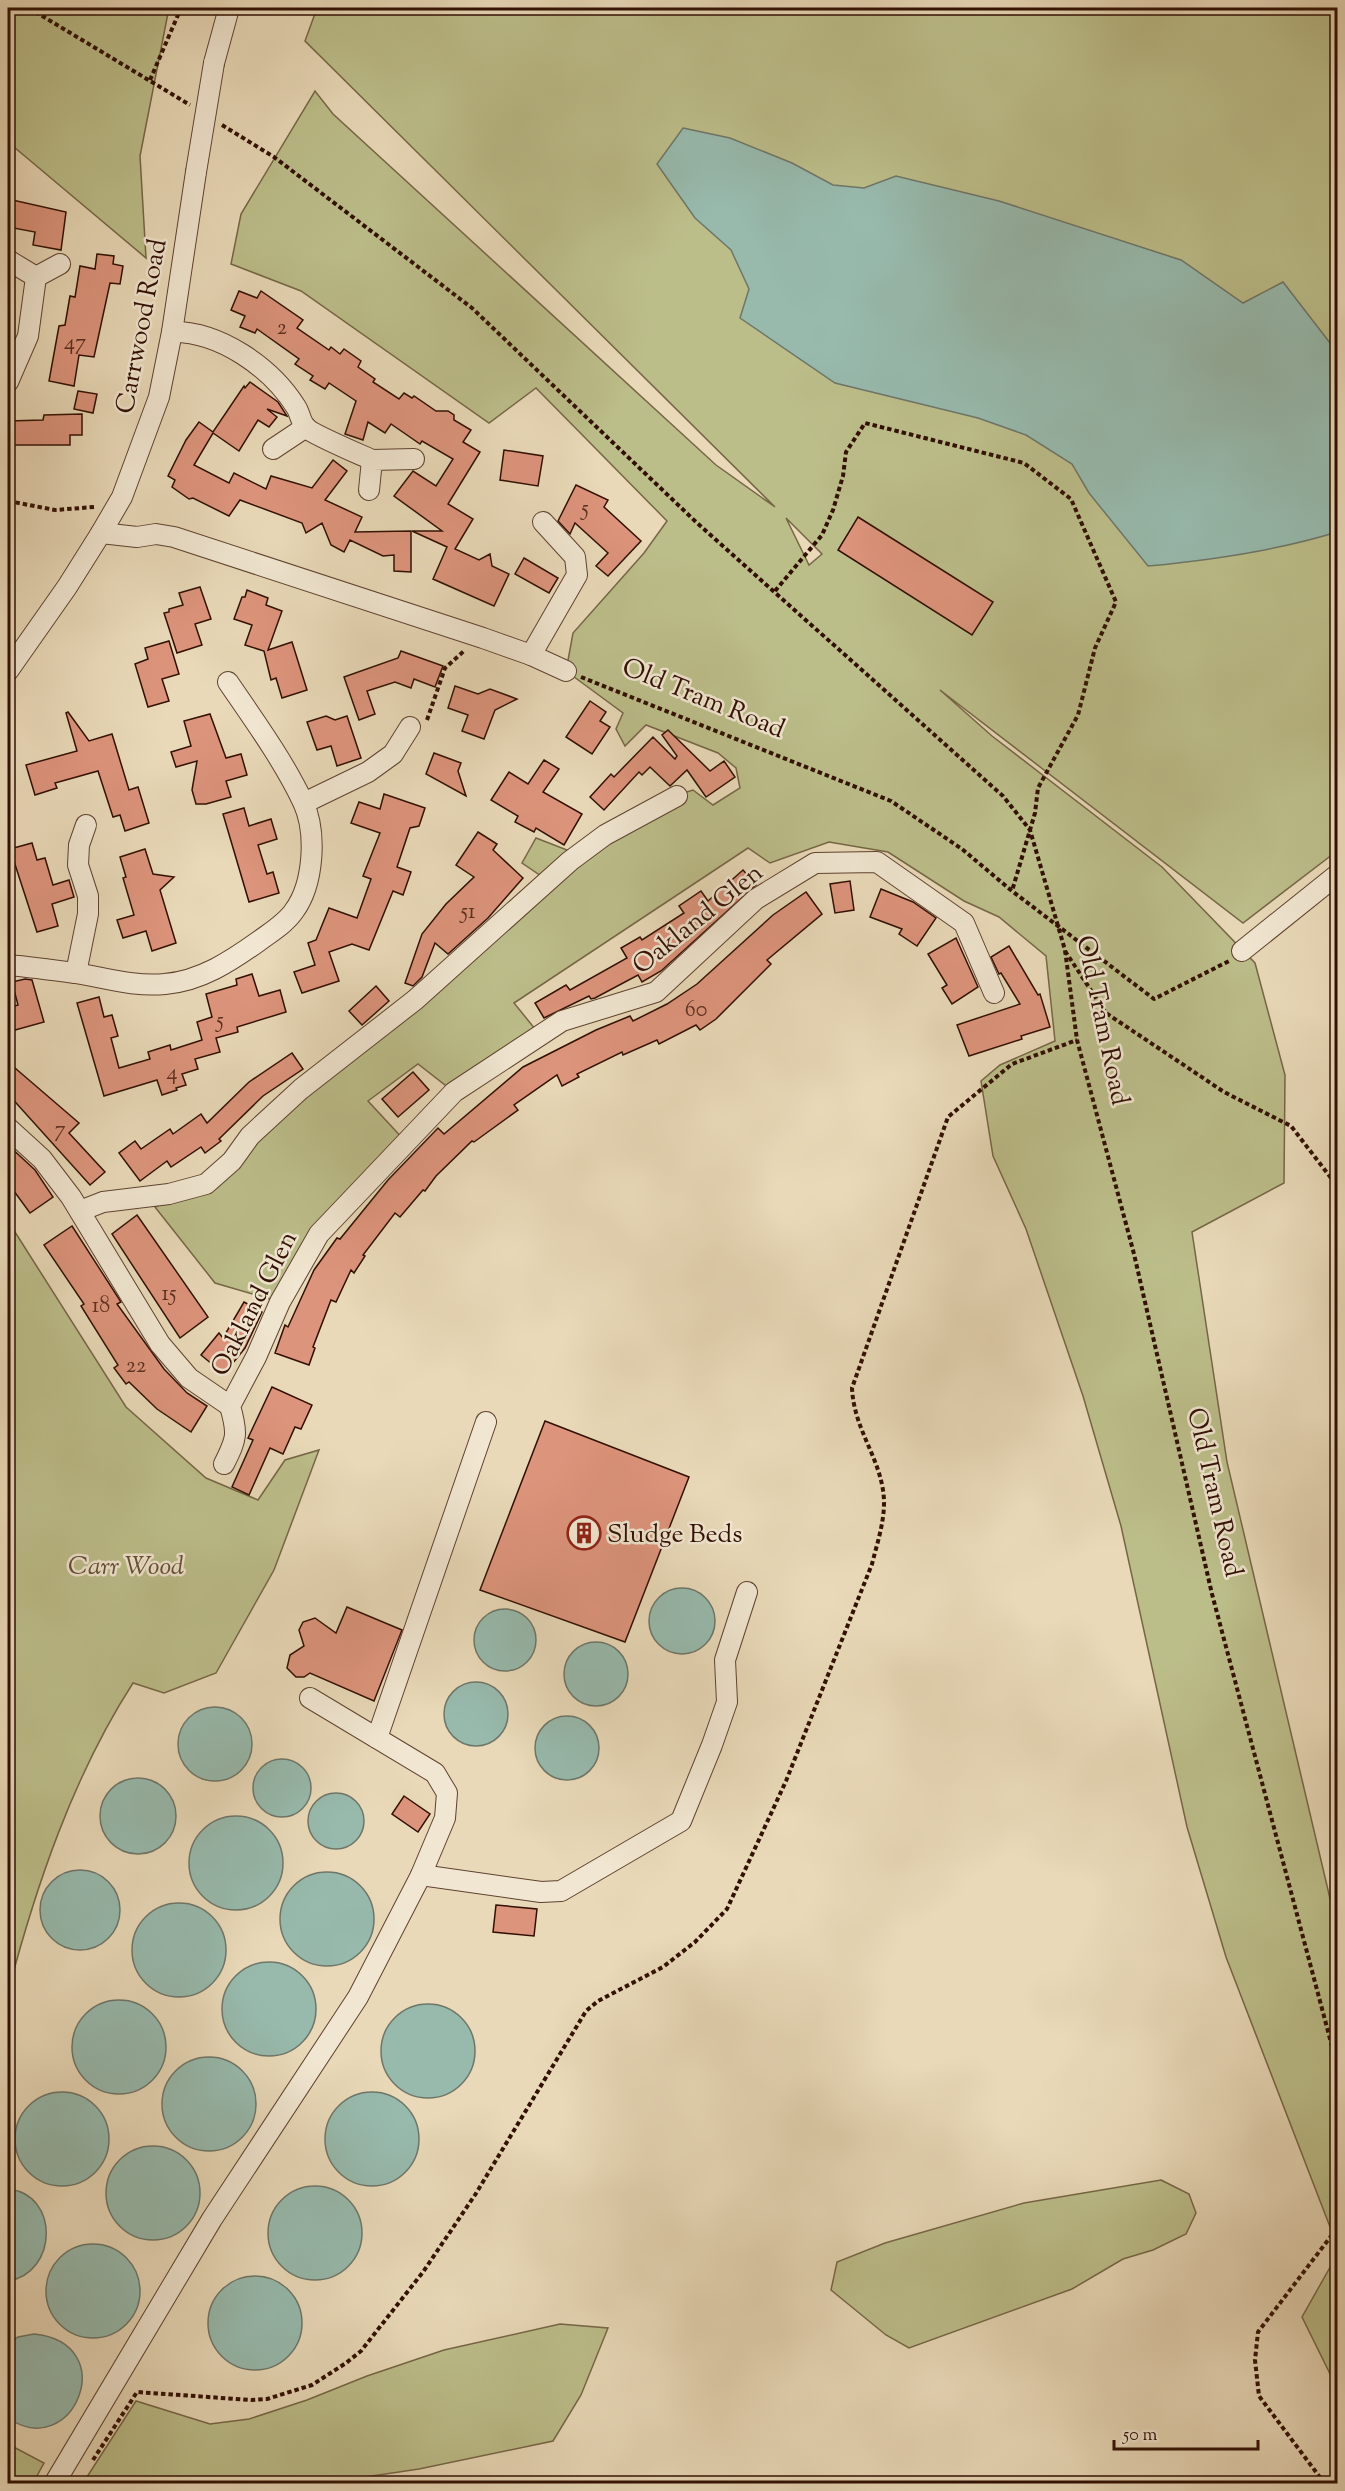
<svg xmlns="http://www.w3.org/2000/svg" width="1345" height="2491" viewBox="0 0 1345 2491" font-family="'Sorts Mill Goudy',serif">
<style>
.green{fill:#bcbe8a;stroke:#766646;stroke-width:1.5;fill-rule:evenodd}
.water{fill:#97baad;stroke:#6e7669;stroke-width:1.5}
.building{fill:#dd947c;stroke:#310f03;stroke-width:1.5}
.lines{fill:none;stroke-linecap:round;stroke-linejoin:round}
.minor-casing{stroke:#5f4230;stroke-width:22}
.path{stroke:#310f03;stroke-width:4;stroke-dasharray:4.5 3;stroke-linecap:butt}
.minor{stroke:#f1e6d1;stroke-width:20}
.minor-bridge-casing{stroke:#5f4230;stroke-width:22;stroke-linecap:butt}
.minor-bridge{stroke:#f1e6d1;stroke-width:20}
.labels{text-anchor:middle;stroke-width:5;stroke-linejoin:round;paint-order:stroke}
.number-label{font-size:22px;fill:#5c3021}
.street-label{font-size:26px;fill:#310f03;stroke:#f1e6d1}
.poi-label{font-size:26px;fill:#310f03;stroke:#f1e6d1;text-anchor:start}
.park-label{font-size:26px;font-style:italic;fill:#624c32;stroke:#f1e6d1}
</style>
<rect width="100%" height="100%" fill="#e9d9b8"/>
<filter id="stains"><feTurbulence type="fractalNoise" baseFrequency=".00333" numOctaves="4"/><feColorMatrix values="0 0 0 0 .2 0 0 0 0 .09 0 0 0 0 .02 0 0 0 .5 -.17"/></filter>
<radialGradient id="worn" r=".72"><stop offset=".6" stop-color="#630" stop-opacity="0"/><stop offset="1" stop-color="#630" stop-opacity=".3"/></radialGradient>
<!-- green -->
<g class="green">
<polygon points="8,8 169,8 140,156 146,258 8,142"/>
<path d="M317,8H1337V851L1243,923L940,690L992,736L1162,867L1255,963L1285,1075L1284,1183L1192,1232L1227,1462L1337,1928V2245L1226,1957L1187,1827L1121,1526L1083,1396L1026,1229L993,1156L981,1081L1000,1065L1055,1041L1046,956L999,917L964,901L888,852L829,842L770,863L748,848L514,1003L540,1035L454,1092L418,1064L368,1101L406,1142L319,1234L280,1302L215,1283L155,1207L206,1184L547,880L522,863L536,838L572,852L677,795L693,790L713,805L740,788L736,768L718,753L646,725L625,746L616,729L623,713L566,671L573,633L644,553L667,521L536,388L489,423L301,291L231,264L241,214L315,91L333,114L716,465L775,507L305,41ZM786,518L822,554L809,565Z"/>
<path d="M8,1221L126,1407L206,1478L258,1500L285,1460L319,1450L274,1570L216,1673L164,1693L133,1683C73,1776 36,1886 8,1992Z"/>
<polygon points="1161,2180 1189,2194 1196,2213 1186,2234 1153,2250 1123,2259 1072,2289 909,2348 886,2335 831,2290 837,2262 885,2243 1024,2203"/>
<polygon points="1337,2255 1337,2388 1302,2317"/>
<polygon points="560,2324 608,2328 581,2395 553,2441 419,2469 325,2483 83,2483 136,2401 210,2424 249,2419 307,2400 367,2376 444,2350"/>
<polygon points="8,2444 44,2463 33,2483 8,2483"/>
</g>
<!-- water -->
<g class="water">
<path d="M683,128L730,138L792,163L833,185L864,188L896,176L999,201L1181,260L1243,303L1283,282L1337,352V532C1276,551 1212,560 1148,566L1089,493L1072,464L1026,435L978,418L835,383L740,318L749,289L731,250L695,218L657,164Z"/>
<circle cx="682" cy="1621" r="33"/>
<circle cx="505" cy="1640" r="31"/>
<circle cx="596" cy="1674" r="32"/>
<circle cx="476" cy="1714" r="32"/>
<circle cx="215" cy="1744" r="37"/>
<circle cx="567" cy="1748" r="32"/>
<circle cx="282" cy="1788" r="29"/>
<circle cx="138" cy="1816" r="38"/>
<circle cx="336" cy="1821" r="28"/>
<circle cx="236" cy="1863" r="47"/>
<circle cx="80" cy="1910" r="40"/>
<circle cx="327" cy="1919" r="47"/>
<circle cx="179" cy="1950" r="47"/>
<circle cx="269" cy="2009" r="47"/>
<circle cx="119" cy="2047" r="47"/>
<circle cx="428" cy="2051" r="47"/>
<circle cx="209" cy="2104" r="47"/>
<circle cx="62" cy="2139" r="47"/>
<circle cx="372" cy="2139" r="47"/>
<circle cx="153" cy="2193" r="47"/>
<circle cx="315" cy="2233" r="47"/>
<path d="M8,2189C60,2194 58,2273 8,2281Z"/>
<circle cx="93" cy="2291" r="47"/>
<circle cx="255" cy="2323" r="47"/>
<path d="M34,2334C123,2343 73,2463 8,2418V2344L18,2337Z"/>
</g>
<!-- building -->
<g class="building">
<polygon points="8,199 66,212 61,250 33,245 35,232 8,227"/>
<polygon points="97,254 114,256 113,264 123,266 120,284 110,283 94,357 79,355 74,386 49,381 59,326 65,325 70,296 75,297 80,266 95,269"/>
<polygon points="239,291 257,298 261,291 303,320 297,328 329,350 331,347 340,354 344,349 361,361 358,367 375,379 373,382 399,399 404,393 412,398 414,396 436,411 448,411 454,415 454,420 471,430 463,442 480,452 448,504 473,519 455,549 479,560 490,554 492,566 509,574 494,606 433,579 447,547 412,531 442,531 394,496 413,471 436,486 453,459 422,441 420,444 391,424 385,433 368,422 363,440 345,434 356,401 329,383 325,389 310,380 313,376 295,364 299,359 257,329 255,333 240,327 245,316 231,310"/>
<polygon points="250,382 278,402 287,416 267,409 277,417 269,427 258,420 239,451 213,433 194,465 229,483 234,473 266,489 271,476 312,488 333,460 347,471 325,500 362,517 355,532 411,531 411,572 394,571 394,555 383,556 350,540 344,552 331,545 322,523 306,533 302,523 240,500 229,516 193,498 189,499 172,487 175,480 168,476 186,440 199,422 213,432 244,386 245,388"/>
<polygon points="78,391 97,394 93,413 74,409"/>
<polygon points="82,414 82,435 70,435 70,445 8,445 8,421 43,420 44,415"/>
<polygon points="504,450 543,456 538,486 500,480"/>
<polygon points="576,485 608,500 604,507 641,541 608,576 596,566 608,553 575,523 570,534 558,521"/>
<polygon points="858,517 993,602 972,635 838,550"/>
<polygon points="524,558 558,578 549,593 515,574"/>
<polygon points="200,587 211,619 195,624 202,645 177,653 164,613 169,612 169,609 183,605 179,593"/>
<polygon points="247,590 268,598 266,605 282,611 268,650 292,642 307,690 282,698 276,678 271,680 264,651 245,645 252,625 234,619 242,597 245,597"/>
<polygon points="169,641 179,674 162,679 169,701 148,707 135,664 148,659 145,648"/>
<polygon points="401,651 443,666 435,687 414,679 411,688 395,682 367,691 375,714 359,720 344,677 398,658"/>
<polygon points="455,686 478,694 490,689 517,699 495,710 484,739 462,731 468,715 448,708"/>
<polygon points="590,701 606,712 600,721 610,727 592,754 566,737"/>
<polygon points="68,712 89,741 112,734 129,790 138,787 149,823 125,831 120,815 113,817 98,771 55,783 57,788 35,795 26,765 77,751 66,713"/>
<polygon points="210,714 226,758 241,754 247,775 226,781 231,797 206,804 196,804 192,790 197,761 176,767 171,752 191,746 184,721"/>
<polygon points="326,716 335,720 347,716 361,758 337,766 331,746 317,750 307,722"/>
<polygon points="668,730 710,771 724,761 735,777 706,797 687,770 670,786 650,767 642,775 639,772 604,810 590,797 611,774 614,777 653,737 675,759 677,756 662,735"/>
<polygon points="434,753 461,763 458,771 466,796 426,774"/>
<polygon points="544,760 559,769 543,792 582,814 564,845 536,828 534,832 515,822 518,816 491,800 509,772 528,784"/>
<polygon points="384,794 425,808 419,826 410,828 397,867 411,872 403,895 393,891 369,950 352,944 329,952 339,981 302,993 294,972 315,965 308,943 316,940 329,908 357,918 371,879 363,876 380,833 351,823 359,802 380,809"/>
<polygon points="244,808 249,826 271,819 277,839 258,845 267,874 273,872 279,893 249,902 223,814"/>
<polygon points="478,832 497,844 493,850 523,878 488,918 448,954 435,943 422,977 413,986 405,983 422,934 446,904 474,877 456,865"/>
<polygon points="32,843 37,860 45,858 53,885 69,880 74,897 52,904 58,926 37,932 10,849"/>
<polygon points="145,849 153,874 174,877 160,890 176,943 152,951 146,931 123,938 117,920 134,915 123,878 126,877 120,857"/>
<polygon points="743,870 756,885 661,971 642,982 638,975 595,998 591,999 589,996 544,1018 535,1003 566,985 570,990 627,958 621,948 640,937 642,940 684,913 679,906 701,891 708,901"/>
<polygon points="850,881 854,910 835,913 830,884"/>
<polygon points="881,889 913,902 936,918 917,946 899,934 902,929 870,917"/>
<polygon points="806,892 822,914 767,960 771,964 716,1019 700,1030 696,1025 659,1044 657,1040 623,1055 622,1052 577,1074 579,1077 562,1086 557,1075 514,1105 518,1110 474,1142 472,1141 436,1176 425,1191 423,1190 400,1217 395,1213 363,1255 365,1256 354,1273 351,1270 336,1302 331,1300 313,1347 315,1348 309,1365 275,1353 285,1325 288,1327 314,1270 337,1238 340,1239 388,1180 438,1128 444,1134 523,1067 596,1030 630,1016 633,1021 667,1004 697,984 773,915"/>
<polygon points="956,938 978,987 952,1004 942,988 947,985 928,954"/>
<polygon points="1009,946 1038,995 1040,994 1050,1027 1021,1036 1022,1039 969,1056 957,1025 1020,1004 1001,973 999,974 991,957"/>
<polygon points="252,974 259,996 280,990 286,1012 237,1027 238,1032 216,1038 220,1052 195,1059 198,1069 182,1074 186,1085 176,1088 177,1090 162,1095 157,1080 104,1096 77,1003 99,997 104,1017 112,1015 118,1036 111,1038 119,1068 150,1059 148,1052 170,1045 171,1050 202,1040 197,1022 212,1017 206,994 237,985 236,979"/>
<polygon points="25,979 32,980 44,1022 8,1032 8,1008 18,1005 12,982"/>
<polygon points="376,986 389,1001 362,1025 349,1011"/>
<polygon points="292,1053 303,1069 263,1096 219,1139 221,1141 205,1153 201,1147 171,1167 167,1161 140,1181 119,1153 135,1141 141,1149 170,1129 173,1134 201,1114 207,1123 249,1082"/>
<polygon points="8,1062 79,1123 69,1133 105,1172 90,1185 8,1094"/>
<polygon points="413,1072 429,1090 398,1117 382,1099"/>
<polygon points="8,1145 35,1170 53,1197 30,1213 8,1183"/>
<polygon points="137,1215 208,1317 180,1338 112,1234"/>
<polygon points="72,1226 121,1302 117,1304 164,1369 187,1393 207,1406 191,1432 157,1409 129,1382 126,1384 114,1368 118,1365 81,1306 84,1304 44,1245"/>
<polygon points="244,1302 262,1312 245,1348 224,1374 201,1355 219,1333 223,1338"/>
<polygon points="272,1387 312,1405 301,1429 295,1427 283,1454 270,1448 249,1495 232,1487 253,1440 248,1438"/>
<polygon points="545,1421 689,1477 625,1642 480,1590"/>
<polygon points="347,1607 402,1630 374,1701 310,1673 304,1677 296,1677 287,1668 290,1655 304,1646 299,1630 303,1622 315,1618 336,1633"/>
<polygon points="404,1796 430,1814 418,1832 392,1814"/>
<polygon points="496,1905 537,1909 534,1936 493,1932"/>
</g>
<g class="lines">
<!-- minor casing -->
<g class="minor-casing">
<g id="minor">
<polyline points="214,63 229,8"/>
<polyline points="8,260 36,277 28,336 8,382"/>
<polyline points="36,277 60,264"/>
<path d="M172,332C219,331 271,367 296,407C300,413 301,423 306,428C314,435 359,454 372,460"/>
<polyline points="273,449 306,427"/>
<polyline points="369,490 372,460 414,459"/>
<polyline points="101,533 137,537 156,534 174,537 483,638 531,655 566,671"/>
<polyline points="531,655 577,575 575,557 543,522"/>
<polyline points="8,671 67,587 101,533 122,497 142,443 159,397 172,332 196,172"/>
<polyline points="304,803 368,772 393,754 410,727"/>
<polyline points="1242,951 1338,874"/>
<path d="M8,965C30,967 53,970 75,973C106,978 134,987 165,984C201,981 231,961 259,941C271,932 286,923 294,911C314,884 317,832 303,802C283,760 254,720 228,682"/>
<polyline points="76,973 88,914 88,896 78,865 79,845 86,825"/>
<polyline points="8,1128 42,1159 71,1197 160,1344 189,1378 230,1406"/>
<polyline points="80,1211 103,1202 169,1194 206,1184 232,1161 250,1136 301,1089 415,1000 570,861 605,835 677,796"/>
<path d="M224,1464C237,1438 238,1434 230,1406L256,1357L280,1302L319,1234L454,1092L562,1021L656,992L756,899L815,863L877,862L964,923L994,993"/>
<polyline points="377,1738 486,1422"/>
<polyline points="421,1875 541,1892 561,1891 681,1821 712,1745 727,1702 725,1660 747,1592"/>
<polyline points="54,2484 212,2219 358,1997 421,1875 445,1818 447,1793 435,1773 310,1698"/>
</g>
</g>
<!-- path -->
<g class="path">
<polyline points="29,8 190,105"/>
<polyline points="150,80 181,8"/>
<polyline points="222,125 274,157 472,308 696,522 1003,796 1030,830 1065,950 1077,1040 1134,1254 1212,1594 1338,2069"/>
<polyline points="8,501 55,510 94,507"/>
<polyline points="775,591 822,535 833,510 843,476 846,452 865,423 1024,463 1071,499 1116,602 1095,648 1078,715 1038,788 1035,813 1012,891"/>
<polyline points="581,677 891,801 962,849 1012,891 1154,999 1229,961"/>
<polyline points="427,720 445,668 465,650"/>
<polyline points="1065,951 1106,1013 1224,1092 1291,1126 1338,1187"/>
<path d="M93,2460L137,2392L251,2400L267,2399L312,2385L346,2363L361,2351L423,2272L475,2195L586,2011L598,2001L663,1967L695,1942L727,1909L786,1781L872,1564C878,1540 887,1515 883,1490C877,1453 854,1428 852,1388L948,1117L1012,1064L1077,1040"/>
<polyline points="1325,2484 1259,2396 1255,2360 1258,2332 1338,2227"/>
</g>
<!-- minor -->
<use href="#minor" class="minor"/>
<!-- minor-bridge casing -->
<g class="minor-bridge-casing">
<polyline id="minor-bridge" points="196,172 214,63"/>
</g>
<!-- minor-bridge -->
<use href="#minor-bridge" class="minor-bridge"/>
</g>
<!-- icons -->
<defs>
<g id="building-ring" transform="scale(1.725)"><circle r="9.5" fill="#f1e6d1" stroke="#8f2418" stroke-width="1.5"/><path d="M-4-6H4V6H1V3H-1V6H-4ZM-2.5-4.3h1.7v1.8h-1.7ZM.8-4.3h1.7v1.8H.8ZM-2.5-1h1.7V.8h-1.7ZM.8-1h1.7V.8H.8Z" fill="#8f2418"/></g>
</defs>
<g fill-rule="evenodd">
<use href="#building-ring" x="584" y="1533"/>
</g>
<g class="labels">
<!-- number labels -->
<g class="number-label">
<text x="282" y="334">2</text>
<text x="75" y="349">47</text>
<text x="585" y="515">5</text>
<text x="468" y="918">51</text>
<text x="696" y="1016">60</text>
<text x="220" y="1027">5</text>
<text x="172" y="1079">4</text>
<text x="60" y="1136">7</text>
<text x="169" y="1300">15</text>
<text x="101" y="1312">18</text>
<text x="136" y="1372">22</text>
</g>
<!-- street labels -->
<g class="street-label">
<text transform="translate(140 326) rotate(-79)" y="9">Carrwood Road</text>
<text transform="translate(704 697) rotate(22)" y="9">Old Tram Road</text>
<text transform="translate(697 918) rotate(-39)" y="9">Oakland Glen</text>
<text transform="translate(1104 1020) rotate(78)" y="9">Old Tram Road</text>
<text transform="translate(253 1303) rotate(-63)" y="9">Oakland Glen</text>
<text transform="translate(1216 1492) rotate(77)" y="9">Old Tram Road</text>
</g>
<!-- poi labels -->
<g class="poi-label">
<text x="607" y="1542">Sludge Beds</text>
</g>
<!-- park labels -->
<g class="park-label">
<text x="126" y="1574">Carr Wood</text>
</g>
</g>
<!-- margin -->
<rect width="1345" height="2491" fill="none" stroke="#e9d9b8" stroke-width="30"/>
<rect x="9" y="9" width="1327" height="2473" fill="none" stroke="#310f03" stroke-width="3"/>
<rect x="15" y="15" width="1315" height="2461" fill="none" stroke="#310f03" stroke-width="1.5"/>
<!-- scale -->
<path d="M1114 2440v9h144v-9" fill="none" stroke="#310f03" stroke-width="3"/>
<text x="1123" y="2440" font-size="18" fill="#310f03" stroke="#f1e6d1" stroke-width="4.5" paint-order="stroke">50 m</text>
<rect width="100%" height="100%" filter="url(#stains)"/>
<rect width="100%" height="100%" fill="url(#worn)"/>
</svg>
